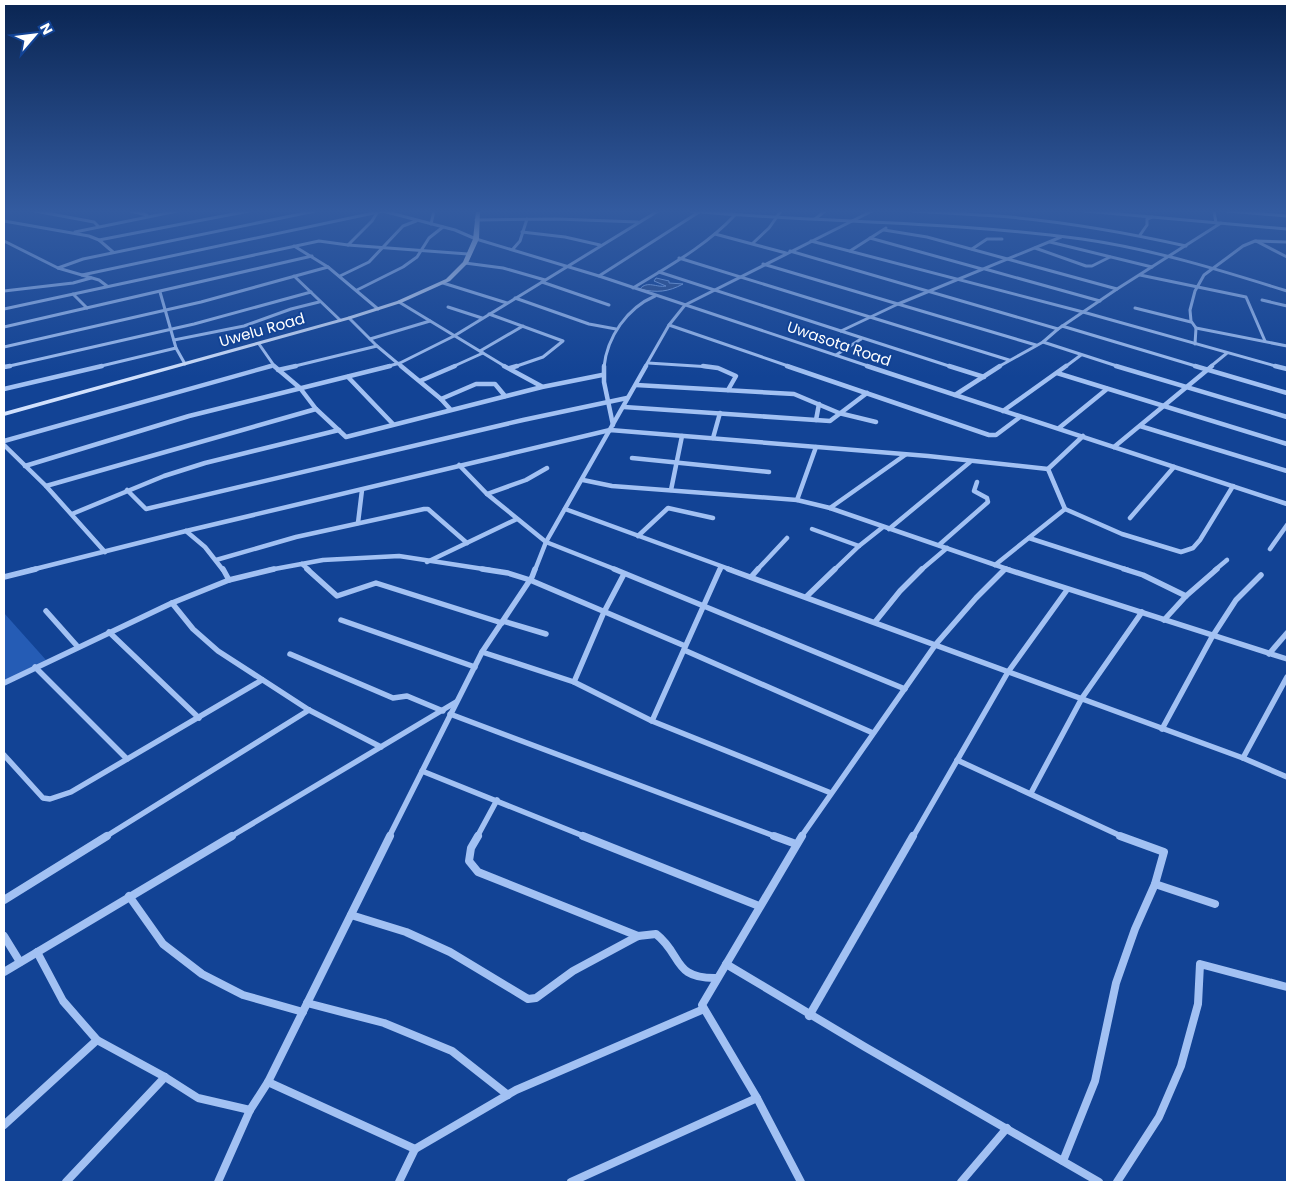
<svg xmlns="http://www.w3.org/2000/svg" width="1291" height="1186" viewBox="0 0 1291 1186" font-family="Poppins,sans-serif">
<style>
.green{fill:#255cb5}
.water{fill:#2c4f8d;stroke:#94bbf6}
.lines{fill:none;stroke-linecap:round;stroke-linejoin:round}
.street-far3{stroke:#a2c1f3;stroke-width:3}
.street-far2{stroke:#a2c1f3;stroke-width:4.5}
.street-far1{stroke:#a2c1f3;stroke-width:5.5}
.street{stroke:#a2c1f3;stroke-width:8}
.secondary{fill:#d1e1fd;fill-rule:evenodd}
.labels{text-anchor:middle;stroke-width:4;stroke-linejoin:round;paint-order:stroke}
.far-street-label{font-size:15px;fill:#fff;stroke:#124395}
</style>
<rect width="100%" height="100%" fill="#124395"/>
<!-- green -->
<polygon class="green" points="4,613 46,660 4,681"/>
<!-- water -->
<path class="water" d="M656,278L669,281V283L683,284C668,292 657,293 640,289C647,280 657,288 666,286L654,281Z"/>
<g class="lines">
<!-- street-far3 -->
<g class="street-far3">
<polyline points="35,211 94,222 98,226"/>
<polyline points="131,211 147,215"/>
<polyline points="383,211 455,230 476,239 599,276 871,367"/>
<path d="M690,211C820,223 952,221 1082,239C1152,249 1220,270 1287,291"/>
<path d="M913,211C941,213 969,214 997,216C1061,221 1124,232 1186,246"/>
<polyline points="1085,211 1287,229"/>
<polyline points="1214,211 1216,223"/>
<polyline points="1228,211 1287,216"/>
<polyline points="377,213 372,221 348,245 468,254"/>
<polyline points="815,219 825,211"/>
<polyline points="476,220 557,219 638,222"/>
<polyline points="4,221 89,236 99,240 113,252"/>
<polyline points="431,224 434,211"/>
<polyline points="884,230 927,237 1117,289"/>
<polyline points="75,232 177,211"/>
<polyline points="522,232 565,237 600,245"/>
<polyline points="715,234 786,253"/>
<polyline points="1140,235 1147,225 1147,219 1152,217"/>
<polyline points="870,238 982,269"/>
<polyline points="99,240 249,211"/>
<polyline points="4,241 58,268 99,280 107,286"/>
<polyline points="811,241 1083,312 1279,367"/>
<polyline points="1256,241 1287,257"/>
<polyline points="1050,242 1152,267"/>
<polyline points="753,243 769,228 781,211"/>
<polyline points="294,246 328,267 378,309"/>
<polyline points="1035,248 1086,266 1092,266 1110,257"/>
<polyline points="513,249 520,241 527,219"/>
<polyline points="972,249 987,239 1002,239"/>
<polyline points="790,251 1058,329"/>
<polyline points="850,251 886,228"/>
<polyline points="679,258 1009,360"/>
<polyline points="465,263 503,268 545,280"/>
<polyline points="763,264 1036,345"/>
<polyline points="58,268 83,259 315,211"/>
<polyline points="985,269 1100,301"/>
<polyline points="659,272 952,367"/>
<polyline points="82,275 383,211"/>
<polyline points="1140,275 1246,297 1265,341"/>
<polyline points="294,276 340,320"/>
<polyline points="340,276 369,262 403,226 416,221"/>
<polyline points="599,276 699,212"/>
<polyline points="542,282 609,305"/>
<polyline points="443,283 507,303"/>
<path d="M633,288C669,266 706,246 735,215"/>
<polyline points="357,290 403,267 417,257 429,238 443,227"/>
<polyline points="4,291 73,283 91,278"/>
<polyline points="160,292 176,348 185,364"/>
<polyline points="73,294 87,308"/>
<polyline points="515,298 589,324 616,329"/>
<polyline points="1262,300 1287,306"/>
<polyline points="399,302 506,367"/>
<polyline points="448,307 482,318"/>
<polyline points="1135,308 1191,322"/>
<polyline points="4,309 319,241 348,245"/>
<polyline points="489,314 563,341 543,357 514,367"/>
<polyline points="349,318 377,346 402,367"/>
<polyline points="669,325 791,367"/>
<polyline points="1062,326 1199,367"/>
<polyline points="4,327 312,256"/>
<polyline points="1196,328 1287,346"/>
<polyline points="841,331 898,304 1061,237"/>
<polyline points="370,339 430,321"/>
<polyline points="174,340 244,326 291,309 319,302"/>
<polyline points="1043,342 1120,367"/>
<polyline points="259,344 275,367"/>
<polyline points="1195,344 1196,328 1191,321 1190,310 1195,291 1204,275 1243,246 1255,241 1287,242"/>
<polyline points="4,347 201,302 328,267"/>
<polyline points="480,351 523,326"/>
<polyline points="836,355 861,339"/>
<polyline points="648,363 711,367"/>
<polyline points="5,367 194,324 311,292"/>
<polyline points="97,367 176,348"/>
<polyline points="267,367 273,365"/>
<polyline points="291,367 377,346"/>
<polyline points="385,367 400,363 454,336 658,211"/>
<polyline points="452,367 483,353"/>
<path d="M604,367C607,337 627,308 655,296"/>
<polyline points="645,367 669,325 685,305 872,211"/>
<polyline points="998,367 1043,342 1058,329 1117,289 1221,223"/>
<polyline points="1065,367 1081,355"/>
<polyline points="1210,367 1227,353"/>
</g>
<!-- street-far2 -->
<g class="street-far2">
<polyline points="274,366 300,388 316,409 346,437 542,387 602,375"/>
<polyline points="401,366 441,399 450,409"/>
<polyline points="504,366 541,386"/>
<polyline points="604,366 604,382 613,425"/>
<polyline points="703,366 718,368 736,376 728,390"/>
<polyline points="787,366 989,435 996,435 1020,417"/>
<polyline points="867,366 1287,504"/>
<polyline points="949,366 984,377"/>
<polyline points="1116,366 1287,417"/>
<polyline points="1195,366 1287,393"/>
<polyline points="1275,366 1287,369"/>
<polyline points="4,367 10,366"/>
<polyline points="510,368 517,366"/>
<polyline points="278,370 296,366"/>
<polyline points="1057,373 1287,444"/>
<polyline points="348,377 393,424"/>
<polyline points="420,381 455,366"/>
<polyline points="636,385 794,394 839,413 876,422"/>
<polyline points="4,389 102,366"/>
<polyline points="955,395 1000,366"/>
<polyline points="441,399 476,384 495,384 505,396"/>
<polyline points="624,407 830,421 867,393"/>
<polyline points="1003,411 1066,366"/>
<polyline points="816,420 819,404"/>
<polyline points="1140,426 1287,471"/>
<polyline points="1059,428 1107,389"/>
<polyline points="713,438 720,413"/>
<polyline points="4,441 271,366"/>
<polyline points="4,445 46,486 105,552"/>
<polyline points="1114,447 1212,366"/>
<polyline points="632,458 769,472"/>
<polyline points="459,465 487,494 546,542 617,570"/>
<polyline points="25,466 189,416 390,366"/>
<polyline points="1048,469 1065,509 1122,534 1181,552 1193,548 1200,540 1233,486"/>
<polyline points="583,480 612,486 797,500 830,508 1010,570"/>
<polyline points="46,486 316,409"/>
<polyline points="127,490 146,509 523,420 627,398"/>
<polyline points="671,490 682,436"/>
<polyline points="487,494 526,480 547,468"/>
<polyline points="797,500 816,447"/>
<polyline points="830,508 905,455"/>
<polyline points="565,509 732,570"/>
<polyline points="72,514 164,476 205,463 339,430"/>
<polyline points="1130,518 1174,467"/>
<polyline points="358,523 362,490"/>
<polyline points="812,529 859,546"/>
<polyline points="889,529 970,462"/>
<polyline points="186,531 205,547 223,570"/>
<polyline points="638,536 668,508 713,518"/>
<polyline points="1029,538 1128,570"/>
<polyline points="939,545 988,502 987,498 974,491 977,482"/>
<polyline points="1270,549 1287,525"/>
<polyline points="216,560 296,537 424,509 428,509 467,543"/>
<polyline points="427,562 517,519"/>
<polyline points="302,564 309,570"/>
<polyline points="995,565 1065,509"/>
<polyline points="31,570 186,531 610,430 928,456 1048,469 1083,436"/>
<polyline points="269,570 323,560 399,556 490,570"/>
<polyline points="535,570 546,542 646,366"/>
<polyline points="720,570 721,567"/>
<polyline points="757,570 787,538"/>
<polyline points="834,570 859,546 883,527"/>
<polyline points="921,570 947,548"/>
<polyline points="1215,570 1227,560"/>
</g>
<!-- street-far1 -->
<g class="street-far1">
<polyline points="223,569 229,580"/>
<polyline points="307,569 337,596 376,583 502,623"/>
<polyline points="482,569 508,573 530,580 685,646"/>
<polyline points="614,569 905,689"/>
<polyline points="728,569 1243,758 1287,777"/>
<polyline points="1006,569 1287,659"/>
<polyline points="1124,569 1143,575 1186,596"/>
<polyline points="4,577 36,569"/>
<polyline points="751,577 758,569"/>
<polyline points="806,597 835,569"/>
<polyline points="172,603 193,629 218,651 309,710 381,747"/>
<polyline points="46,611 78,647"/>
<polyline points="341,620 475,667"/>
<polyline points="1164,620 1186,596 1217,569"/>
<polyline points="503,621 546,634"/>
<polyline points="875,622 900,591 922,569"/>
<polyline points="109,632 199,718"/>
<polyline points="684,650 873,733"/>
<polyline points="482,652 574,682 652,721 831,793"/>
<polyline points="290,654 393,698 407,696 443,711"/>
<polyline points="1269,654 1287,633"/>
<polyline points="35,667 127,759"/>
<polyline points="574,682 604,612 624,574"/>
<polyline points="4,683 172,603 229,580 274,569"/>
<polyline points="450,714 777,837"/>
<polyline points="652,721 720,569"/>
<polyline points="1162,729 1212,637 1236,600 1261,575"/>
<polyline points="4,755 43,798 50,799 71,792 262,680"/>
<polyline points="1243,758 1287,677"/>
<polyline points="957,760 1123,837"/>
<polyline points="422,771 586,837"/>
<polyline points="1031,793 1082,698 1142,612"/>
<polyline points="105,837 309,710"/>
<polyline points="230,837 456,702"/>
<polyline points="389,837 482,652 532,577 535,569"/>
<polyline points="477,837 497,800"/>
<polyline points="801,837 936,644 976,598 1005,569"/>
<polyline points="913,837 1008,672 1067,590"/>
</g>
<!-- street -->
<g class="street">
<polyline points="478,836 471,848 469,861 478,872 638,936"/>
<polyline points="583,836 759,906"/>
<polyline points="774,836 796,844"/>
<polyline points="1155,884 1215,904"/>
<polyline points="129,896 163,944 202,974 243,995 303,1012"/>
<polyline points="4,900 107,836"/>
<path d="M351,915L406,932L450,952L528,999L536,998L573,971L638,936L656,934C683,955 672,979 717,978"/>
<polyline points="4,936 20,962"/>
<polyline points="37,952 63,1001 97,1040 165,1077 198,1098 250,1110"/>
<polyline points="726,964 865,1047 1099,1182"/>
<polyline points="4,972 232,836"/>
<polyline points="307,1003 384,1023 452,1051 508,1095"/>
<polyline points="809,1016 913,836"/>
<polyline points="268,1082 415,1149 516,1090 704,1009"/>
<polyline points="4,1125 97,1040"/>
<polyline points="1063,1161 1095,1081 1116,983 1135,929 1155,884 1164,852 1120,836"/>
<polyline points="66,1182 165,1077"/>
<polyline points="218,1182 250,1110 268,1082 390,836"/>
<polyline points="399,1182 415,1149"/>
<polyline points="571,1182 757,1098"/>
<polyline points="801,1182 757,1098 702,1005 802,836"/>
<polyline points="961,1182 1007,1128"/>
<polyline points="1117,1182 1159,1117 1181,1066 1198,1004 1200,964 1287,987"/>
</g>
<!-- secondary -->
<polygon class="secondary" points="476,211 480,211 479,239 468,263 450,281 401,303 351,319 4,416 4,412 347,317 397,301 446,279 463,262 473,239"/>
</g>
<!-- sky -->
<linearGradient id="sky" x2="0" y2="1"><stop stop-color="#0a2552"/><stop offset="0.56" stop-color="#335ba0"/><stop offset="1" stop-color="#335ba0" stop-opacity="0"/></linearGradient>
<rect width="1291" height="377" fill="url(#sky)"/>
<g class="labels">
<!-- far-street labels -->
<g class="far-street-label">
<text transform="translate(262 330) rotate(-16)" y="5">Uwelu Road</text>
<text transform="translate(839 344) rotate(19)" y="5">Uwasota Road</text>
</g>
</g>
<!-- border -->
<rect width="1291" height="1186" fill="none" stroke="#ffffff" stroke-width="10"/>
<!-- north arrow -->
<g transform="translate(35 35) rotate(62)" stroke="#124395" stroke-width="4" paint-order="stroke">
<path d="M0-4L9 19L0 12L-9 19Z" fill="#ffffff"/>
<text y="-8" font-size="14" font-weight="bold" text-anchor="middle" fill="#ffffff">N</text>
</g>
</svg>
